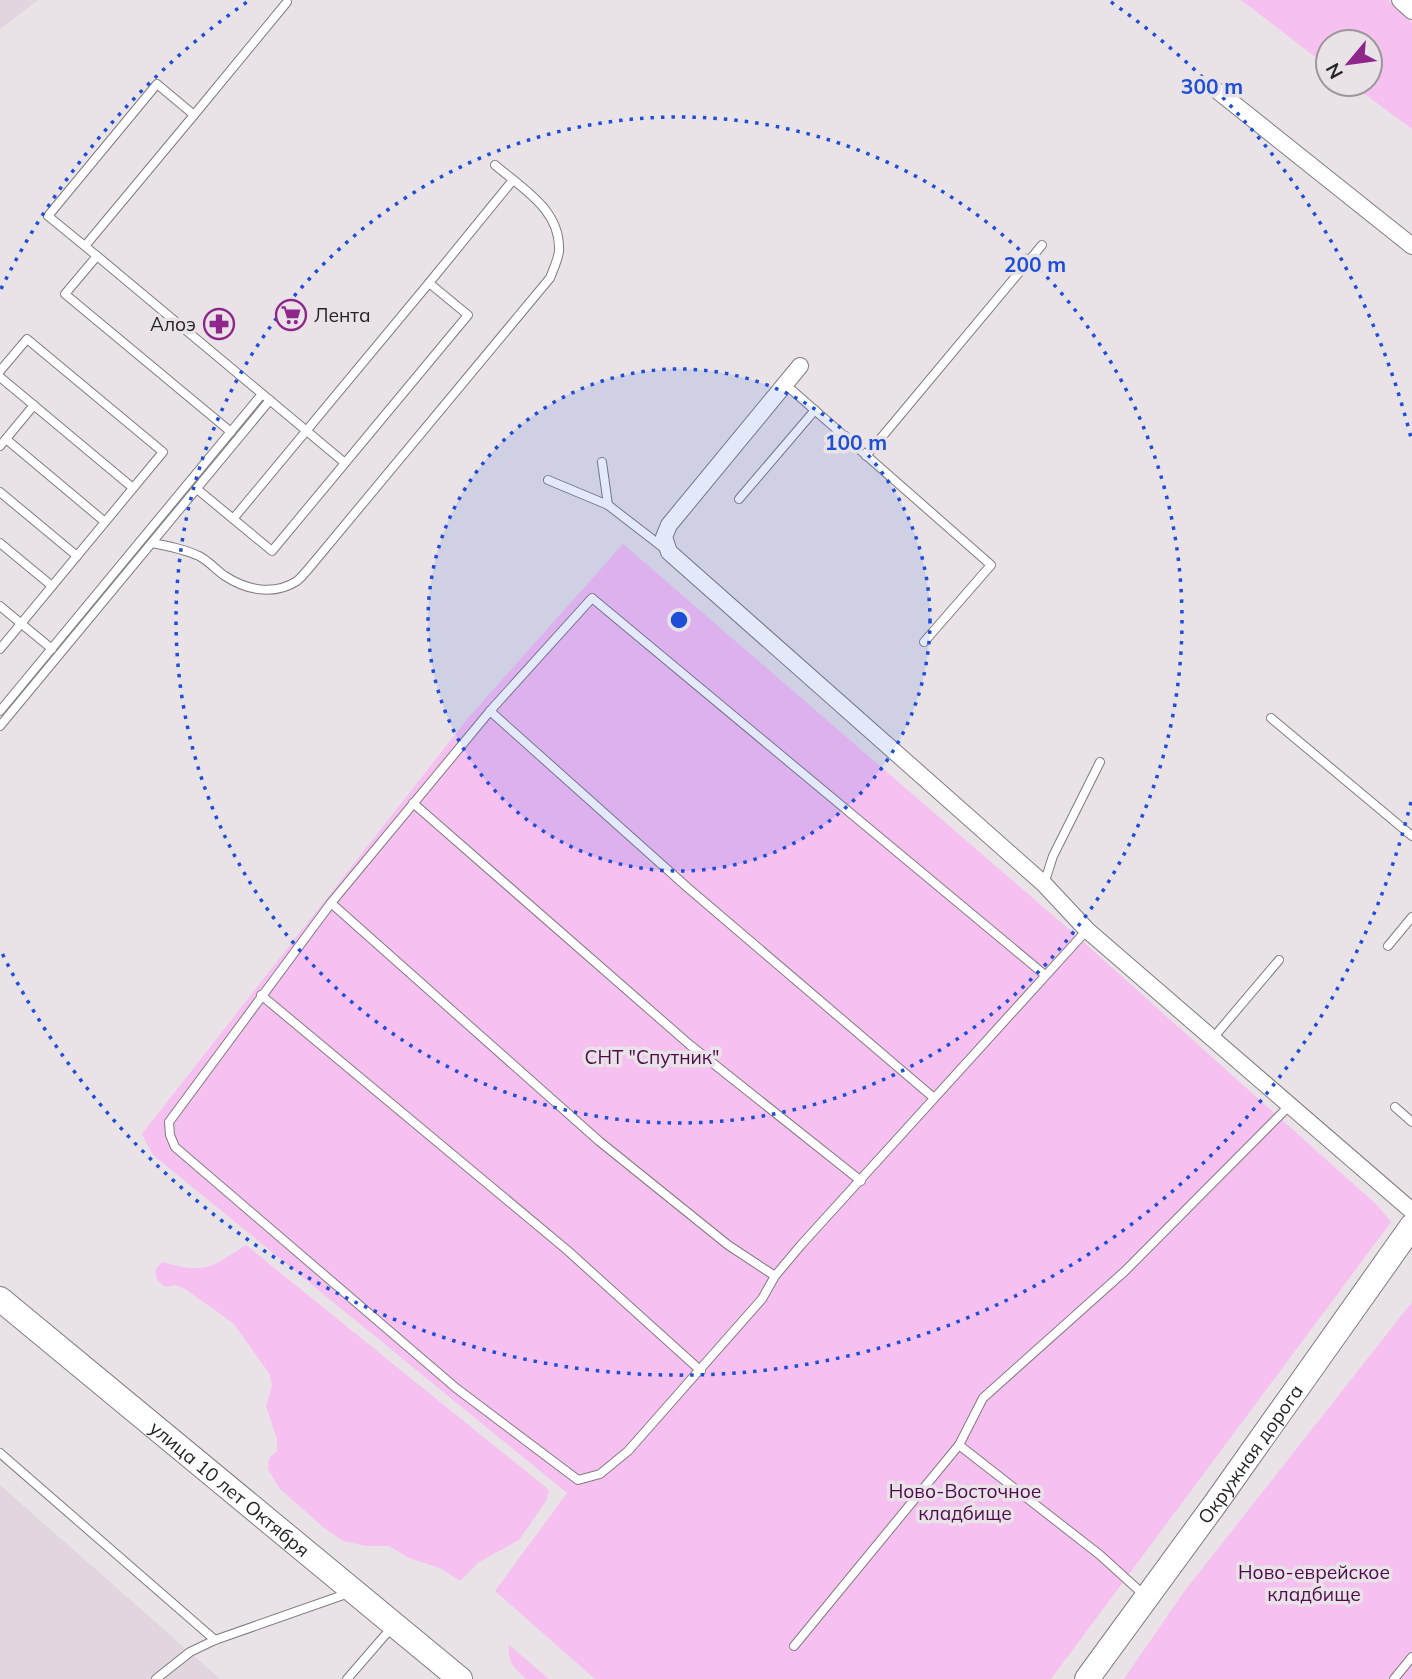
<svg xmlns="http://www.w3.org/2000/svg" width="1412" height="1679" viewBox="0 0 1412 1679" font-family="Mulish,sans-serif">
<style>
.built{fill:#e1d5e0}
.green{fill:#f6c0f1}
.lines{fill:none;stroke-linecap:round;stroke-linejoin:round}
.service-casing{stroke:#817b80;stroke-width:10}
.minor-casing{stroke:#817b80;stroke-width:18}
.primary-casing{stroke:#817b80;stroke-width:26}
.service{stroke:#fff;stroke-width:8}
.minor{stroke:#fff;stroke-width:16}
.primary{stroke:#fff;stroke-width:24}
.ring{fill:none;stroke:#1d4ed8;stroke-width:3.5;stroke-dasharray:3.5 7}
.labels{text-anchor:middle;stroke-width:7;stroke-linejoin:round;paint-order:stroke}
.poi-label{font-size:19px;fill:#262426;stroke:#e9e3e8;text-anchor:start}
.park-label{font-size:19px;fill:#4e0b4c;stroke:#e9e3e8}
.street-label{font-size:19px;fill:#262426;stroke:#e9e3e8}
.centre{fill:#1d4ed8;stroke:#e9e3e8;stroke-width:3.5}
.ring-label{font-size:21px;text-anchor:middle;font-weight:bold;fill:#1d4ed8;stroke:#e9e3e8;stroke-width:7;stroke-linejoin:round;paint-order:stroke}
</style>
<rect width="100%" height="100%" fill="#e9e3e8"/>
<!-- built -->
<g class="built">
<polygon points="0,0 38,0 0,29"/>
<polygon points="0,1485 220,1679 0,1679"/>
</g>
<!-- green -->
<g class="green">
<polygon points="1241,0 1388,0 1412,23 1412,129 1351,84 1370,84 1370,42 1328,42 1328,67"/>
<polygon points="623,544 1079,938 1377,1205 1391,1222 1051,1679 595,1679 495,1591 567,1493 153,1155 142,1134 468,718"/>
<path d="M246,1245L549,1490L546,1501L519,1540L479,1562L460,1581L442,1569L409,1558L389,1546H366L343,1541L323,1527L280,1489L268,1469L269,1458L277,1451V1439L266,1406L272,1386L269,1373L233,1323L185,1289L175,1285L165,1287L157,1280L155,1270L162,1262C206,1274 209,1269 246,1245Z"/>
<polygon points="1412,1302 1412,1679 1124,1679 1183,1593"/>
<path d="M509,1645L549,1679H526C514,1667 507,1663 509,1645Z"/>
</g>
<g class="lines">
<!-- service casing -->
<g class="service-casing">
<g id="service">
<polyline points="194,115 287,2"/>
<polyline points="85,246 194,115 157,84 48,216 97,256 345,463"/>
<polyline points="97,256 65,294 231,432"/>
<polyline points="429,283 513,180"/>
<polyline points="0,371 27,339 163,452 0,649"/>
<polyline points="0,377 133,488"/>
<polyline points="785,384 991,565 924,642"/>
<polyline points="6,439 105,522"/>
<polyline points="0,446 34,405"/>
<polyline points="866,456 1042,245"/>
<polyline points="602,462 608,505"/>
<polyline points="548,480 608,505 665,549"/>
<polyline points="197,489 272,551 468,315 429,283 233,519"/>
<polyline points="0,492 77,556"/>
<polyline points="739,499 815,410"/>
<polyline points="0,543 52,586"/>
<path d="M152,543C168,546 184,549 199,556C209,561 216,570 225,576C246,590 274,596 297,581C303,576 310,567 315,561L550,278C553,270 558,260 559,251C561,210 523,189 495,165"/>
<polyline points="0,606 52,649"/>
<polyline points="0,711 262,394"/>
<polyline points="490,711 688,888 934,1098"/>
<polyline points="1271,718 1412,836"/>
<polyline points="0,726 270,400"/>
<polyline points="413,803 690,1045 861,1181"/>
<polyline points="1044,884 1053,856 1100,762"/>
<polyline points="331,903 599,1141 728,1245 775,1276"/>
<polyline points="1388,946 1412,917"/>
<polyline points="1045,975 592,598 490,711 331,903 169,1122 170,1135 175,1147 456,1388 578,1480 600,1474 628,1451 762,1299 775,1276 801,1245 1087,930"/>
<polyline points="261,995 567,1250 701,1371"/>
<polyline points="1213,1038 1279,960"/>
<polyline points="1395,1107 1412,1122"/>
<polyline points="959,1445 1100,1555 1144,1595"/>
<polyline points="0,1453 215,1640"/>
<polyline points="794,1646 959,1445 983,1398 1125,1271 1289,1106"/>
<polyline points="156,1679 190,1652 215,1640 349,1593"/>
<polyline points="347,1679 393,1626"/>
<polyline points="1394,1679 1412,1657"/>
</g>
</g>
<!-- minor casing -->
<g class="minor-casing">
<g id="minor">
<polyline points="1400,0 1412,11"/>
<polyline points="1219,92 1412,246"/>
<polyline points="800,366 669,525 664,537 669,552 1044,884 1087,930 1412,1211"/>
</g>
</g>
<!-- primary casing -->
<g class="primary-casing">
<g id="primary">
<path id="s1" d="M0,1299L460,1679"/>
<path id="s2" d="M1087,1679L1215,1504L1412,1226"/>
</g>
</g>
<!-- service -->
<use href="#service" class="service"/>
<!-- minor -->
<use href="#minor" class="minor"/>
<!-- primary -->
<use href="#primary" class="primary"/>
</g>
<!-- distance rings -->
<circle cx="679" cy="620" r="251" fill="#1d4ed8" fill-opacity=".12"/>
<g class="ring">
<circle cx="679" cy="620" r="251"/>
<circle cx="679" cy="620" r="503"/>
<path d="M1411 802A754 754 0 0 1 1 951M1 289A754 754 0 0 1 247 2M1111 2A754 754 0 0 1 1411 438"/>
</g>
<!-- icons -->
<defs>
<g id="supermarket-ring" transform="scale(1.575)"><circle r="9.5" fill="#e9e3e8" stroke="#8e268b" stroke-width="1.5"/><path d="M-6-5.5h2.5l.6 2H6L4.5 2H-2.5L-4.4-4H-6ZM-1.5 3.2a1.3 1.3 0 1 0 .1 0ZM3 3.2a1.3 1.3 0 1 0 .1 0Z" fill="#8e268b"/></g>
<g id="pharmacy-ring" transform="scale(1.575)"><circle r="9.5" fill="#e9e3e8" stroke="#8e268b" stroke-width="1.5"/><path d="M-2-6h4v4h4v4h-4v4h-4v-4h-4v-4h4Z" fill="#8e268b"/></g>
</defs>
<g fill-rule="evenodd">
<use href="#supermarket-ring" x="291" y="315"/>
<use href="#pharmacy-ring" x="219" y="324"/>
</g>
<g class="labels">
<!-- poi labels -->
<g class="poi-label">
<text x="314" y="322">Лента</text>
<text x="196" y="331" text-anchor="end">Алоэ</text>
</g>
<!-- park labels -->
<g class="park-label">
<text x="652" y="1064">СНТ "Спутник"</text>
<text x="965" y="1498">Ново-Восточное<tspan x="965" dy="22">кладбище</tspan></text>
<text x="1314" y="1579">Ново-еврейское<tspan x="1314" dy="22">кладбище</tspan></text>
</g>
<!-- street labels -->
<g class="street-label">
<text dy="7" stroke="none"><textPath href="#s2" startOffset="278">Окружная дорога</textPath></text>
<text dy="7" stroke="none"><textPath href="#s1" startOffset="298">улица 10 лет Октября</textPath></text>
</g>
</g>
<circle cx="679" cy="620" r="10" class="centre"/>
<g class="ring-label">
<text x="1212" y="94">300 m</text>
<text x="1035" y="272">200 m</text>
<text x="856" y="450">100 m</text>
</g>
<!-- north arrow -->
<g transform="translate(1349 63) rotate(241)"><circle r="33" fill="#e9e3e8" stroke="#9b979a" stroke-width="2"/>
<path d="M0-5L12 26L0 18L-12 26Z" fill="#8e268b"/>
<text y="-10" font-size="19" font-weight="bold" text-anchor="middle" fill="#262426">N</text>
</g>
</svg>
